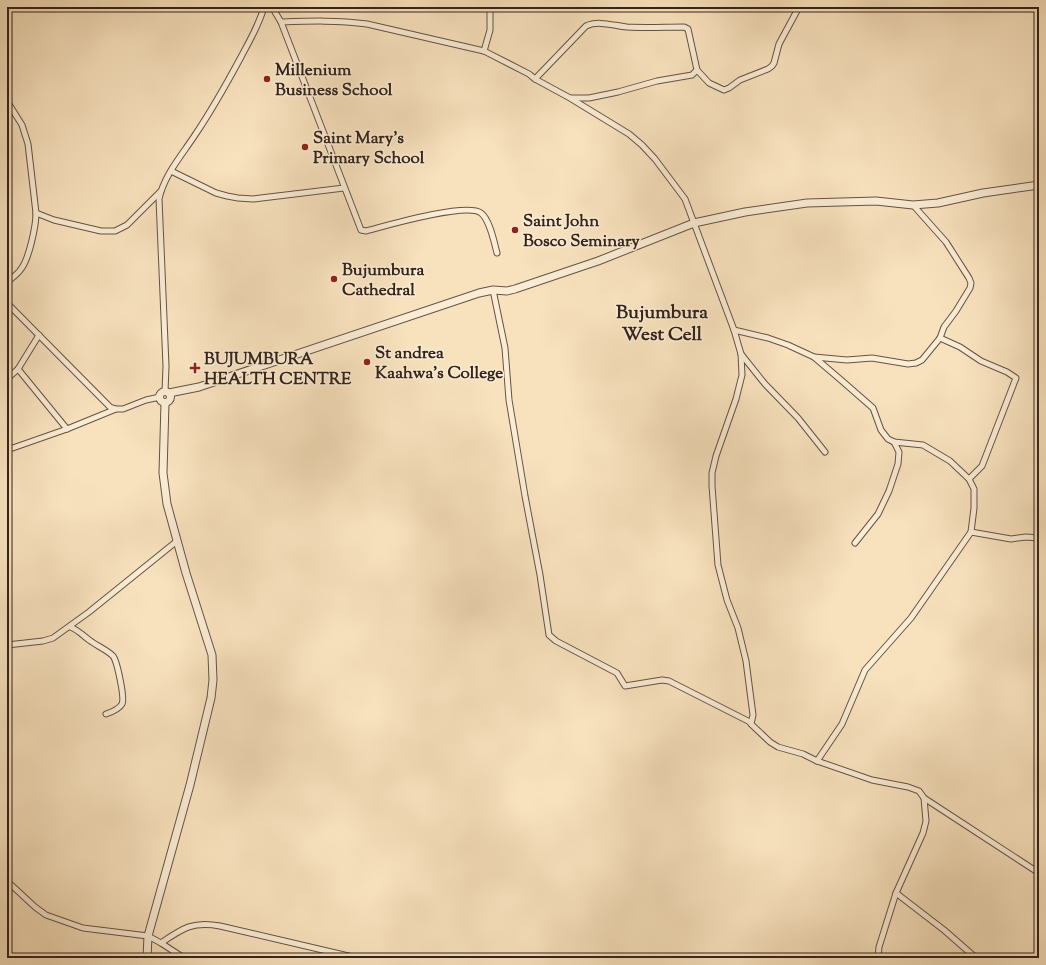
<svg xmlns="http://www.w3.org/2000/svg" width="1046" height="965" viewBox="0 0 1046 965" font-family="'Sorts Mill Goudy',serif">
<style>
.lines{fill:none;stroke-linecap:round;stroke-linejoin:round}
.minor-casing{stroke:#655342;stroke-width:7}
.tertiary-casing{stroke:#655342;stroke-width:9}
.minor{stroke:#faecd5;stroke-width:5}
.tertiary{stroke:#faecd5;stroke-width:7}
.poi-dot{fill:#8f2418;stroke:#faecd5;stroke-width:1.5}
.labels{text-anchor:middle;stroke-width:3;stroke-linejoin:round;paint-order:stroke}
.poi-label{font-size:17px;font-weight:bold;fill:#342319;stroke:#faecd5;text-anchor:start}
.quarter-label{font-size:19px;font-weight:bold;fill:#342319;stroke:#faecd5}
</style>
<rect width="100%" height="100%" fill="#f8e2be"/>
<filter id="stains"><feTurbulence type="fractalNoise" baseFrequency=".005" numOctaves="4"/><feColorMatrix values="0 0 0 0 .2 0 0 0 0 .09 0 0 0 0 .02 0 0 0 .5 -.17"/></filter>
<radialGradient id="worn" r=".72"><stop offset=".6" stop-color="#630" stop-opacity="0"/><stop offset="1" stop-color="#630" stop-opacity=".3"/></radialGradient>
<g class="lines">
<!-- minor casing -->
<g class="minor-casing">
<g id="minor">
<path d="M272,7L281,22L361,230L366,231C385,226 466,202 481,213C490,220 494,242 497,253"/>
<path d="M281,22C310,21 338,20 367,24L484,51L529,74L535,79L570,98L629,134L642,145L655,159L685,199L734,330L741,354L742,375L736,399L716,456L712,473V486L718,565L727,600L738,628L746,661L753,715L751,724L770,742L778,747L803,754L817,761L872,780L908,787L919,791L924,798L1039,873"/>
<polyline points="484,51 490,30 490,13 491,7"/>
<polyline points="697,70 709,83 724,90 729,88 740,80 768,69 772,66 774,63 779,44 799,7"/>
<path d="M535,79L586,26C599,20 614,26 627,27C646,28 665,27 684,27L688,29L697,70L692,75L657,81L618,92L589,98H571"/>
<path d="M7,101L22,125L28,144L36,213C36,226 29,259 21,269C18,274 12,278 7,282"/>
<polyline points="171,171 216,193 227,196 238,198 253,199 344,188"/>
<polyline points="36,213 54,220 101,231 115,231 127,225 161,191"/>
<polyline points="493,290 505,348 509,400 525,496 540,575 549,635 556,641 617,673 625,686 662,680 669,681 750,722 751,724"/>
<polyline points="7,303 110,407 116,409 123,409 146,400 160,397"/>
<polyline points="734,330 768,338 788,345 814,357 841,380 873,408 881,430 888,439 894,442 899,452 898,464 889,491 878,514 855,543"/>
<polyline points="940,338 960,347 981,361 1007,372 1016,378 982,466 969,479"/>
<polyline points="741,354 765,384 798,418 825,452"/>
<polyline points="814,357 847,360 872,358 908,364 916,363 922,360 940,338 944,327 956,311 970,288 971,283 969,278 946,242 913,205"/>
<polyline points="18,369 67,429"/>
<polyline points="7,379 18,369 39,335"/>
<path d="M165,392L166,366L159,199C164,175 182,155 195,135C212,110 227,83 241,57C250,40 259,25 264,7"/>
<polyline points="7,450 67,429 116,409"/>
<polyline points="971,532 1011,539 1026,537 1039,538"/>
<path d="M70,627C79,630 84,637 92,642C99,647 107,650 113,656C117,661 125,698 122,704C119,709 112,712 106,714"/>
<polyline points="7,645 43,641 53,638 89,612 177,541"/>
<polyline points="817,761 842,724 865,670 911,618 971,532 974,508 974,489 969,479 950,461 923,445 894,442"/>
<path d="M7,881L35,907L46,915L83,928L148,936L161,943C183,928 193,921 220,926L357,958"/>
<polyline points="896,893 944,930 976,958"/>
<polyline points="161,943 184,958"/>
<polyline points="878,958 879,947 896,893 923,833 926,821 924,798"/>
</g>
</g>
<!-- tertiary casing -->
<g class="tertiary-casing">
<g id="tertiary">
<circle cx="165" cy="397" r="5.5"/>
<polyline points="169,393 199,387 479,293 493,290 507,291 515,289 598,261 694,223 745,212 807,203 876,201 913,205 938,203 983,193 1039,185"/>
<polyline points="147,958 148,936 190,785 211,698 213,680 212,655 186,573 167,504 163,473 165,403"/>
</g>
</g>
<!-- minor -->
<use href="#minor" class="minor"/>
<!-- tertiary -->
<use href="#tertiary" class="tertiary"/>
</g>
<!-- markers -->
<g class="poi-dot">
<circle cx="267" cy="79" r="4"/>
<circle cx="305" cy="147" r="4"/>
<circle cx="515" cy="230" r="4"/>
<circle cx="334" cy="279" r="4"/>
<circle cx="367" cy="362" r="4"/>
<path d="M193 362h4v4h4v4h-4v4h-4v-4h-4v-4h4z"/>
</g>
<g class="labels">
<!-- poi labels -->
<g class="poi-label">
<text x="275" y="75">Millenium<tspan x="275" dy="20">Business School</tspan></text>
<text x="313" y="143">Saint Mary's<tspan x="313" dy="20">Primary School</tspan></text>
<text x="523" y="226">Saint John<tspan x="523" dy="20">Bosco Seminary</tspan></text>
<text x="342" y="275">Bujumbura<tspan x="342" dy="20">Cathedral</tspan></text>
<text x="375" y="358">St andrea<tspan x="375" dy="20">Kaahwa's College</tspan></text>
<text x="204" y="364">BUJUMBURA<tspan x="204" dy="20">HEALTH CENTRE</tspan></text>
</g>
<!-- quarter labels -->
<g class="quarter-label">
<text x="662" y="318">Bujumbura<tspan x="662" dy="22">West Cell</tspan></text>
</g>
</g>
<!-- margin -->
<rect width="1046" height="965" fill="none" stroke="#f8e2be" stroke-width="24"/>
<rect x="8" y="8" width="1030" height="949" fill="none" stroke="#342319" stroke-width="2"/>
<rect x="12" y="12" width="1022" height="941" fill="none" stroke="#342319"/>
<rect width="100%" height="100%" filter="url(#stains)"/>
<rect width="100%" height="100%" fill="url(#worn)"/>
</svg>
